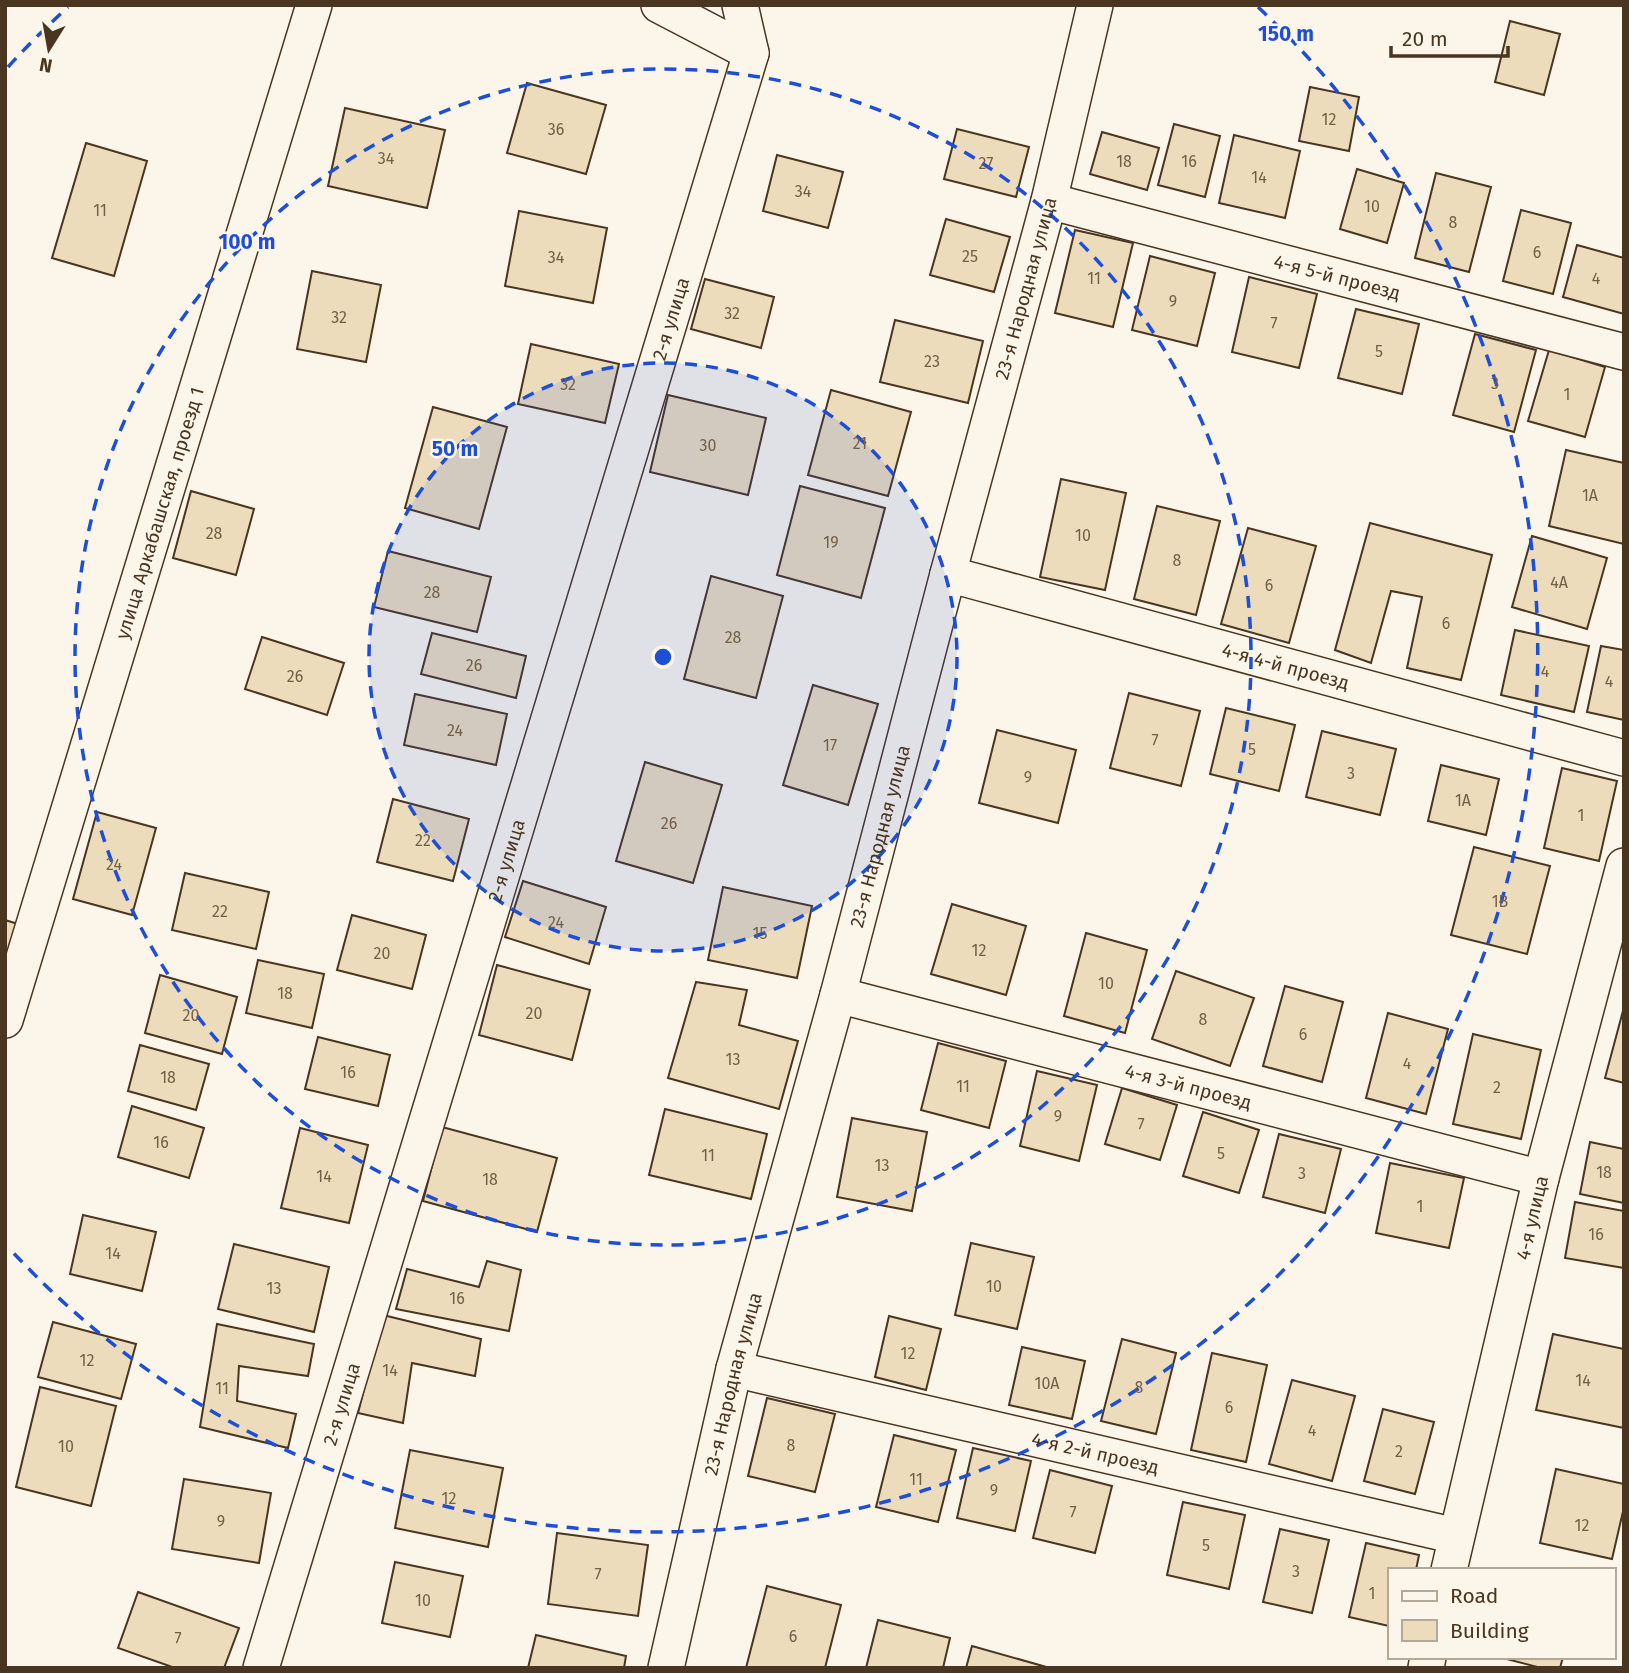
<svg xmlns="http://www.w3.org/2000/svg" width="1629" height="1673" viewBox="0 0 1629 1673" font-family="'Fira Sans',sans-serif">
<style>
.building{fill:#ecdcbc;stroke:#4a3520;stroke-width:2}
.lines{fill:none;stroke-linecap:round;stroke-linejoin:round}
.minor-casing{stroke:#4a3520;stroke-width:38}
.minor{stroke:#fbf6e9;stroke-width:35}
.ring{fill:none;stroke:#1d4ed8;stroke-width:3.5;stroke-dasharray:12 9}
.labels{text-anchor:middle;stroke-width:5;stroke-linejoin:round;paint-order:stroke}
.number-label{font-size:16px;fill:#725f47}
.street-label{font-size:19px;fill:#4a3520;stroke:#fbf6e9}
.centre{fill:#1d4ed8;stroke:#fbf6e9;stroke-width:3.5}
.ring-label{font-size:21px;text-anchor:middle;font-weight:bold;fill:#1d4ed8;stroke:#fbf6e9;stroke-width:5;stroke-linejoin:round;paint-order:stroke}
</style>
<rect width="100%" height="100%" fill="#fbf6e9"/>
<!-- building -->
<g class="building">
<polygon points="1510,21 1560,34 1544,95 1495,82"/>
<polygon points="527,83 606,105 586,174 507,153"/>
<polygon points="1310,87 1359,97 1349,151 1299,141"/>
<polygon points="345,108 445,130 427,208 328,186"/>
<polygon points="1174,124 1220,136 1205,197 1158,185"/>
<polygon points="957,129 1029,147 1016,197 944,179"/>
<polygon points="1102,132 1159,148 1147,190 1090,174"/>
<polygon points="1234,135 1300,151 1285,218 1219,203"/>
<polygon points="86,143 147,161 114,276 52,258"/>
<polygon points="777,155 843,172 828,228 763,211"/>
<polygon points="1357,169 1404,183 1387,243 1340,229"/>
<polygon points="1436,173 1491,187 1469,272 1415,258"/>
<polygon points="1521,210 1571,223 1553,294 1503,281"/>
<polygon points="519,211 607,228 593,303 505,286"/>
<polygon points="946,219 1010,237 994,292 930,275"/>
<polygon points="1075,230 1133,243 1113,327 1055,313"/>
<polygon points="1577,245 1624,258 1624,314 1563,297"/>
<polygon points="1150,256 1215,273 1197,346 1132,330"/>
<polygon points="312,271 381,285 366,362 297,349"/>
<polygon points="1249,277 1317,294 1299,368 1232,352"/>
<polygon points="705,279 774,297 761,348 691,329"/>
<polygon points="1356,309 1419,324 1402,394 1338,378"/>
<polygon points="895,320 983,341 968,403 880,382"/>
<polygon points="1475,334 1536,350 1514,432 1453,415"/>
<polygon points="531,344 619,364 605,423 518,404"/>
<polygon points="1549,350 1605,367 1585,437 1528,421"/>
<polygon points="831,390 911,412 888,496 808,475"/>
<polygon points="668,395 766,418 748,495 650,472"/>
<polygon points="433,407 507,427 479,529 405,508"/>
<polygon points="1566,450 1624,463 1624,544 1549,526"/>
<polygon points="1061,479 1126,493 1105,590 1040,577"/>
<polygon points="800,486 885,508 861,598 777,575"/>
<polygon points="191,491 254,509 236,575 173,558"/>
<polygon points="1157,506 1220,521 1196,615 1134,599"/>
<polygon points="1370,523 1492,555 1461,680 1407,668 1422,597 1391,591 1371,663 1335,650"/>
<polygon points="1248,528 1316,546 1289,643 1221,624"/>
<polygon points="1532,536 1607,558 1587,629 1512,607"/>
<polygon points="388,551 491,577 477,632 374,607"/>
<polygon points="711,576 783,596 756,698 684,679"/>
<polygon points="1515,630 1589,646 1574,712 1501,695"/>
<polygon points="432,633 526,656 516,698 421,674"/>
<polygon points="262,637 344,663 327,715 245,689"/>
<polygon points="1601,646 1624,650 1624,720 1587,712"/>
<polygon points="813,685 878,704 848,805 783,785"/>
<polygon points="1129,693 1200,711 1181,786 1110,768"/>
<polygon points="415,694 507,714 496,765 404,745"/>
<polygon points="1226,708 1295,725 1279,791 1210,774"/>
<polygon points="997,730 1076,750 1058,823 979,803"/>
<polygon points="1322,731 1396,749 1380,815 1306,797"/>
<polygon points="645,762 722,785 693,883 616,861"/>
<polygon points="1441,765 1499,779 1486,835 1428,821"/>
<polygon points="1562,768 1617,781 1599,861 1544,848"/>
<polygon points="393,799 469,819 453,881 377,862"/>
<polygon points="97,812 156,828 132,915 73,899"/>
<polygon points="1474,847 1550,866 1527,954 1451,935"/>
<polygon points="185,873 269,892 256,949 172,930"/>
<polygon points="523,881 606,907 589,964 505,937"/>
<polygon points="723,887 812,906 797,978 708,960"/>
<polygon points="952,904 1026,926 1006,995 931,974"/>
<polygon points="352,915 426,935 412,989 337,970"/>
<polygon points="5,920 18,924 5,967"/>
<polygon points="1086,933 1147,950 1125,1033 1064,1016"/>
<polygon points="258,960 324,974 312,1028 246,1013"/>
<polygon points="497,965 590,990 572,1060 479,1035"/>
<polygon points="1176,971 1254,998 1230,1066 1152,1039"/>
<polygon points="160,975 237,997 222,1054 145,1033"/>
<polygon points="696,982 747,990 739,1025 798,1041 779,1109 668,1078"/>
<polygon points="1285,986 1343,1002 1322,1082 1263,1066"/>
<polygon points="1624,1007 1624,1083 1605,1078"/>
<polygon points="1388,1013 1448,1029 1426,1114 1366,1098"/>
<polygon points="1473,1034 1541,1050 1521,1139 1453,1124"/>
<polygon points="318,1037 390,1055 378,1106 305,1089"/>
<polygon points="938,1043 1006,1061 989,1128 921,1110"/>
<polygon points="140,1045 209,1064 196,1110 128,1091"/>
<polygon points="1037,1071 1097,1085 1079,1161 1020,1146"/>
<polygon points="1122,1088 1177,1105 1160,1160 1105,1144"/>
<polygon points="132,1106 204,1128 189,1178 118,1157"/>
<polygon points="665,1109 767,1134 751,1199 649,1175"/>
<polygon points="1203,1112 1259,1130 1239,1193 1183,1176"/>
<polygon points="852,1118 927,1132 912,1211 837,1197"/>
<polygon points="442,1127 557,1158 537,1232 423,1201"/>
<polygon points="300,1128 368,1145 349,1223 281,1208"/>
<polygon points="1279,1134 1341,1149 1325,1213 1263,1197"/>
<polygon points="1590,1142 1624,1149 1624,1203 1580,1194"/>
<polygon points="1390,1163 1464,1178 1449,1248 1376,1233"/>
<polygon points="1575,1202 1624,1211 1624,1268 1565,1258"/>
<polygon points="83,1215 156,1232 142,1291 70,1274"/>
<polygon points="971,1243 1034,1257 1017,1329 955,1315"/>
<polygon points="234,1244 329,1267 314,1332 218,1309"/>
<polygon points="487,1261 521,1270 509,1331 396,1309 407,1269 479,1287"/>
<polygon points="383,1315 481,1339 475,1376 412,1363 403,1423 358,1413"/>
<polygon points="889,1316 941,1329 926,1390 875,1377"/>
<polygon points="53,1322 136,1344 121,1399 38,1377"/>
<polygon points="217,1324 314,1344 308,1376 239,1366 237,1401 296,1414 288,1448 200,1427"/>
<polygon points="1553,1334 1624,1349 1624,1428 1536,1410"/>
<polygon points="1122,1339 1176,1353 1156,1434 1101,1421"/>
<polygon points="1022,1347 1085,1361 1072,1419 1009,1405"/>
<polygon points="1212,1353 1267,1365 1246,1462 1191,1450"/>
<polygon points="1292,1380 1355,1396 1332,1481 1269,1464"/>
<polygon points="40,1387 116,1406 91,1506 16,1487"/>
<polygon points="767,1398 835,1414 815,1492 748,1476"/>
<polygon points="1383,1409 1434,1422 1415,1494 1364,1481"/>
<polygon points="894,1435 956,1450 938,1522 876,1507"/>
<polygon points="973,1448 1031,1461 1015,1531 957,1518"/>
<polygon points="410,1450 503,1468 488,1547 395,1528"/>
<polygon points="1556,1469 1624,1484 1624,1507 1612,1559 1540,1543"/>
<polygon points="1050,1470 1112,1486 1095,1553 1033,1538"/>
<polygon points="184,1479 271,1493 259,1563 172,1549"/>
<polygon points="1183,1502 1245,1515 1229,1589 1167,1575"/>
<polygon points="1280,1529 1329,1540 1312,1613 1263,1602"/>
<polygon points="557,1533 648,1545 638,1616 548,1604"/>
<polygon points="1366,1543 1419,1555 1416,1570 1389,1570 1389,1626 1349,1617"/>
<polygon points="395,1562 463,1576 450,1637 382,1623"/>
<polygon points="767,1586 841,1605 825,1668 746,1668"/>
<polygon points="138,1592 239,1628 224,1668 175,1668 118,1648"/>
<polygon points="878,1620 950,1638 943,1668 866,1668"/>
<polygon points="536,1635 626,1656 624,1668 528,1668"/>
<polygon points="972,1646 1050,1668 966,1668"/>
<polygon points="1499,1657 1563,1657 1560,1668 1541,1668"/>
</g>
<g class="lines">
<!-- minor casing -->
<g class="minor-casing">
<g id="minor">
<polyline points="659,5 751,53"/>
<path id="s1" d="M1049,201L1624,352"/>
<path id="s2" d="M948,574L1624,758"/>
<path id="s3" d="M838,995L1541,1178"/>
<path id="s4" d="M5,1020L314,5"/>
<path id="s5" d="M734,1369L1456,1536"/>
<path id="s6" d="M1449,1570L1541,1178L1624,866"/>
<path id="s7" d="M261,1668L751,53L740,5"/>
<path id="s8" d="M666,1668L734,1369L838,995L948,574L1049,201L1095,5"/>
<polyline points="1426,1668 1428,1657"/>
</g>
</g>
<!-- minor -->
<use href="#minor" class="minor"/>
</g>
<!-- distance rings -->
<circle cx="663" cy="657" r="294" fill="#1d4ed8" fill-opacity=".12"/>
<g class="ring">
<circle cx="663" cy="657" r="294"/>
<circle cx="663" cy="657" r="588"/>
<path d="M8 67A881 881 0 0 1 68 7M1258 7A881 881 0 1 1 8 1247"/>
</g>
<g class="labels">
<!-- number labels -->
<g class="number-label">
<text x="1329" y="125">12</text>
<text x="556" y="135">36</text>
<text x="386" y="164">34</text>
<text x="1124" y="167">18</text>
<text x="1189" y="167">16</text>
<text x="986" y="169">27</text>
<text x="1259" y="183">14</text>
<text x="803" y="197">34</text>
<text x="1372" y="212">10</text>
<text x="100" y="216">11</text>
<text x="1453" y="228">8</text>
<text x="1537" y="258">6</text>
<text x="970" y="262">25</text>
<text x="556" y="263">34</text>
<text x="1094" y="284">11</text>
<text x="1596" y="284">4</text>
<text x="1173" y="307">9</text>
<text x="732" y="319">32</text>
<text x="339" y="323">32</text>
<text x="1274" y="329">7</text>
<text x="1379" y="357">5</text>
<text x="932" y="367">23</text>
<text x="1495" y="389">3</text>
<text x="568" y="390">32</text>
<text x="1567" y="400">1</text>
<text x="860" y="449">21</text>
<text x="708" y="451">30</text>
<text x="1590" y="501">1А</text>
<text x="214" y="539">28</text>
<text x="1083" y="541">10</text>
<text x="831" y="548">19</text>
<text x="1177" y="566">8</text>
<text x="1559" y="588">4А</text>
<text x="1269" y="591">6</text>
<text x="432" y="598">28</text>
<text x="1446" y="629">6</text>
<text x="733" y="643">28</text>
<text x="474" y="671">26</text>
<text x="1545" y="677">4</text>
<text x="295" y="682">26</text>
<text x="1609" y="687">4</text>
<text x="455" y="736">24</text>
<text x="1155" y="746">7</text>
<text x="830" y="751">17</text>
<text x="1252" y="755">5</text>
<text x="1351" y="779">3</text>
<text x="1028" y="783">9</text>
<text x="1463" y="806">1А</text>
<text x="1581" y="821">1</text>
<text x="669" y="829">26</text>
<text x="423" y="846">22</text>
<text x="114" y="870">24</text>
<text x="1500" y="907">1В</text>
<text x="220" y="917">22</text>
<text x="556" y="928">24</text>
<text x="760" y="939">15</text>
<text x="979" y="956">12</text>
<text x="382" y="959">20</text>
<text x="1106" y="989">10</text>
<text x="285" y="999">18</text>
<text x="534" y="1019">20</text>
<text x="191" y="1021">20</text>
<text x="1203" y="1025">8</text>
<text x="1303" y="1040">6</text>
<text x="733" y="1065">13</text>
<text x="1407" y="1069">4</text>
<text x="348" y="1078">16</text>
<text x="168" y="1083">18</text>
<text x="963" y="1092">11</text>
<text x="1497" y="1093">2</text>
<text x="1058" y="1122">9</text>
<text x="1141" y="1130">7</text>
<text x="161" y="1148">16</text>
<text x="1221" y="1159">5</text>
<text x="708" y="1161">11</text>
<text x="882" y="1171">13</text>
<text x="1604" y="1178">18</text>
<text x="1302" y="1179">3</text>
<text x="324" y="1182">14</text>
<text x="490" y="1185">18</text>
<text x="1420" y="1212">1</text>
<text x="1596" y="1240">16</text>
<text x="113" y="1259">14</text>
<text x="994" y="1292">10</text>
<text x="274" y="1294">13</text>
<text x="457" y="1304">16</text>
<text x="908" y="1359">12</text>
<text x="87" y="1366">12</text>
<text x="390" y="1376">14</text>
<text x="1583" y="1386">14</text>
<text x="1047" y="1389">10А</text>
<text x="1139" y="1393">8</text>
<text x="222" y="1394">11</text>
<text x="1229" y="1413">6</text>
<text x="1312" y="1436">4</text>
<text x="791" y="1451">8</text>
<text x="66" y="1452">10</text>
<text x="1399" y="1457">2</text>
<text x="916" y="1485">11</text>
<text x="994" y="1496">9</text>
<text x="449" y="1504">12</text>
<text x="1073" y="1518">7</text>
<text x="221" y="1527">9</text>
<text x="1582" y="1531">12</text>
<text x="1206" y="1551">5</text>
<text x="1296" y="1577">3</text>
<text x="598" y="1580">7</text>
<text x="1372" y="1599">1</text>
<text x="423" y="1606">10</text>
<text x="793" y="1642">6</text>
<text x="178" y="1644">7</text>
</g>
<!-- street labels -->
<g class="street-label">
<text dy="7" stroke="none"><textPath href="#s1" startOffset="298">4-я 5-й проезд</textPath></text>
<text dy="7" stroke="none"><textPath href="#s8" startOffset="1426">23-я Народная улица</textPath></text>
<text dy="7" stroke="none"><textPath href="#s7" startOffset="1410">2-я улица</textPath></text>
<text dy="7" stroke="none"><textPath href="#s4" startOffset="530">улица Аркабашская, проезд 1</textPath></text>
<text dy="7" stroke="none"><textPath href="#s2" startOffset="350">4-я 4-й проезд</textPath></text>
<text dy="7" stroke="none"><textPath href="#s8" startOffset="859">23-я Народная улица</textPath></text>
<text dy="7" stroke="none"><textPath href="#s7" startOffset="844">2-я улица</textPath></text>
<text dy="7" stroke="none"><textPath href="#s3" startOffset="362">4-я 3-й проезд</textPath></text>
<text dy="7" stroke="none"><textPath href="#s6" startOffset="362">4-я улица</textPath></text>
<text dy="7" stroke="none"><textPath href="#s8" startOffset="292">23-я Народная улица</textPath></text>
<text dy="7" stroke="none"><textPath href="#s7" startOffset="276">2-я улица</textPath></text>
<text dy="7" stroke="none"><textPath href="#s5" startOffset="371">4-я 2-й проезд</textPath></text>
</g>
</g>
<circle cx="663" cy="657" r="10" class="centre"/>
<g class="ring-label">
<text x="1286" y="41">150 m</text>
<text x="247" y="249">100 m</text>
<text x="455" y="456">50 m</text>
</g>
<!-- border -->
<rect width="1629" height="1673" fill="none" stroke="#4a3520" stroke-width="14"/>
<!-- legend -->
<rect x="1388" y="1568" width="228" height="91" fill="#fbf6e9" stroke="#b4a999" stroke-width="2"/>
<rect x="1402" y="1591" width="35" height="10" fill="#fbf6e9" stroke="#b4a999" stroke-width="2"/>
<text x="1450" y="1603" font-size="21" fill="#4a3520">Road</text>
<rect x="1402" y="1620" width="35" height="21" fill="#ecdcbc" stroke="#b4a999" stroke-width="2"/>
<text x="1450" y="1638" font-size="21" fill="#4a3520">Building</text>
<!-- north arrow -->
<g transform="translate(49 49) rotate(191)" stroke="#fbf6e9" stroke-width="5" paint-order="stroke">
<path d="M0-5L12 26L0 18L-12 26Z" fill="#4a3520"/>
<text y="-10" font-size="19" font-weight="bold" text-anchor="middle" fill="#4a3520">N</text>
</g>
<!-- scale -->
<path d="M1391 46v10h117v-10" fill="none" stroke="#4a3520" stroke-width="3.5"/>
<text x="1402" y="46" font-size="21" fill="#4a3520" stroke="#fbf6e9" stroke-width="5" paint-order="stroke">20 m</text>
</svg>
